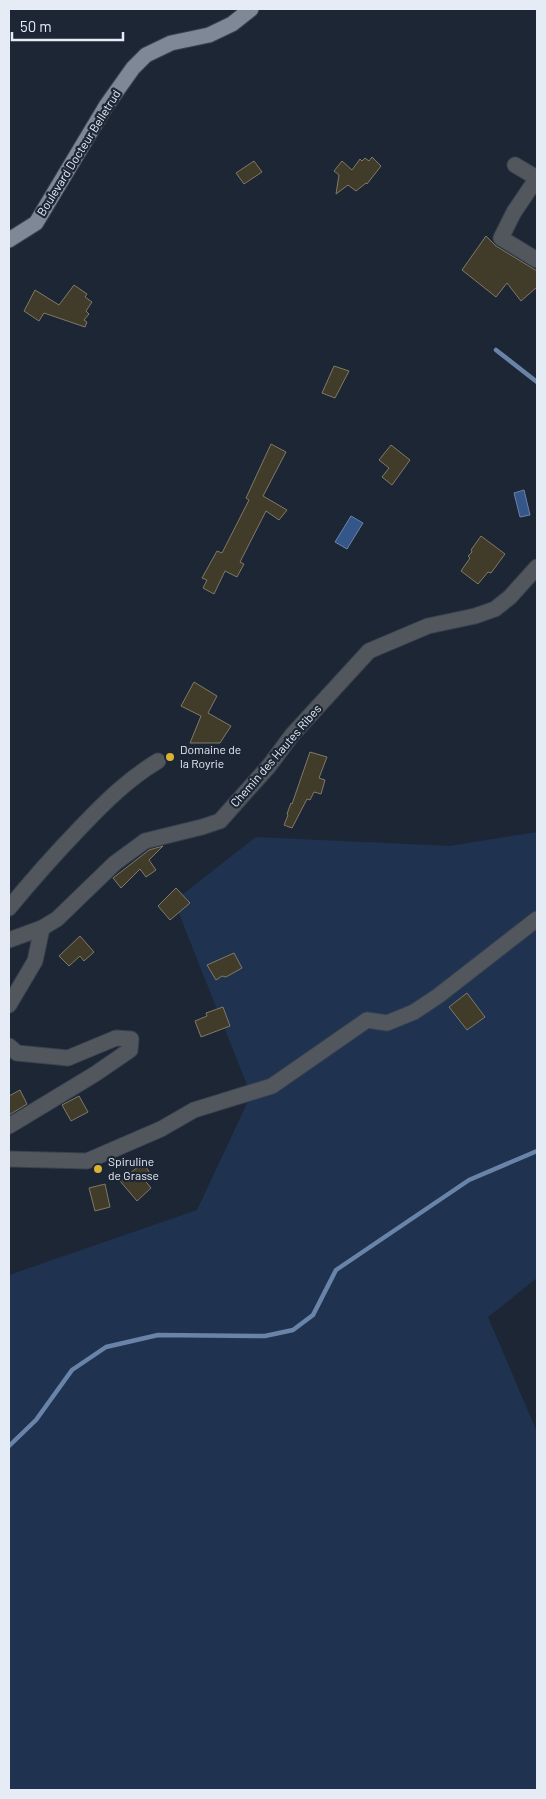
<svg xmlns="http://www.w3.org/2000/svg" width="546" height="1799" viewBox="0 0 546 1799" font-family="Barlow,sans-serif">
<style>
.green{fill:#1f3351}
.water{fill:#355689;stroke:#6a83a9}
.lines{fill:none;stroke-linecap:round;stroke-linejoin:round}
.stream{stroke:#6a83a9;stroke-width:4.5}
.building{fill:#413b2a;stroke:#807a66}
.minor-casing{stroke:#39424f;stroke-width:17}
.major-casing{stroke:#39424f;stroke-width:17}
.minor{stroke:#52575e;stroke-width:15}
.major{stroke:#7e8897;stroke-width:15}
.poi-dot{fill:#dab333;stroke:#1d2634;stroke-width:2}
.labels{text-anchor:middle;stroke-width:4.5;stroke-linejoin:round;paint-order:stroke}
.street-label{font-size:12px;fill:#e5ecf5;stroke:#1d2634}
.poi-label{font-size:12px;fill:#e5ecf5;stroke:#1d2634;text-anchor:start}
</style>
<rect width="100%" height="100%" fill="#1d2634"/>
<!-- green -->
<polygon class="green" points="537,832 537,1278 488,1317 537,1432 537,1790 9,1790 9,1275 197,1210 251,1095 174,901 256,837 449,846"/>
<!-- water -->
<g class="water">
<polygon points="524,490 530,515 520,517 514,493"/>
<polygon points="351,516 363,523 347,549 335,542"/>
</g>
<g class="lines">
<!-- stream -->
<g class="stream">
<polyline points="496,350 537,382"/>
<polyline points="9,1446 36,1420 72,1370 106,1347 158,1335 265,1336 293,1330 313,1315 336,1270 469,1180 537,1151"/>
</g>
</g>
<!-- building -->
<g class="building">
<polygon points="372,157 381,166 367,184 366,183 356,191 348,185 336,194 339,175 334,171 342,161 352,170 360,159 362,161 365,158 369,161"/>
<polygon points="254,161 262,172 244,184 236,173"/>
<polygon points="486,236 496,246 537,271 537,287 521,301 507,283 496,297 462,270"/>
<polygon points="74,285 87,294 85,297 92,302 86,311 89,314 84,320 87,322 85,327 44,313 39,321 24,311 35,290 59,305"/>
<polygon points="334,366 349,371 335,398 322,393"/>
<polygon points="271,444 286,452 263,496 287,510 279,520 266,511 240,562 244,564 237,577 225,571 214,594 203,588 207,580 202,578 217,551 222,553 249,500 246,498"/>
<polygon points="391,445 410,460 392,485 382,477 389,468 379,460"/>
<polygon points="481,536 505,554 491,573 488,572 478,584 461,571 470,558 468,556 472,552 471,550"/>
<polygon points="194,682 217,696 208,713 231,726 220,743 190,743 201,716 181,706"/>
<polygon points="310,752 327,757 319,778 325,780 321,794 314,792 310,800 307,799 292,828 284,825 288,815 287,814 291,803 292,804"/>
<polygon points="163,846 149,860 156,870 146,877 140,869 121,888 113,878 149,850"/>
<polygon points="176,888 190,903 170,920 158,906"/>
<polygon points="80,936 94,952 84,961 80,956 69,966 59,956"/>
<polygon points="234,953 242,968 226,977 222,976 216,980 207,965"/>
<polygon points="467,993 485,1017 467,1030 449,1007"/>
<polygon points="223,1007 230,1026 201,1037 195,1021 207,1016 206,1013"/>
<polygon points="20,1090 27,1104 9,1115 9,1096"/>
<polygon points="79,1096 88,1112 71,1121 62,1105"/>
<polygon points="143,1163 150,1173 143,1178 151,1188 137,1201 120,1181"/>
<polygon points="105,1184 110,1207 95,1211 89,1188"/>
</g>
<g class="lines">
<!-- minor casing -->
<g class="minor-casing">
<g id="minor">
<polyline points="515,165 537,178"/>
<polyline points="537,178 514,212 501,238 537,260"/>
<path d="M9,908C32,880 56,853 81,827C105,802 128,779 158,761"/>
<polyline points="9,940 42,928 57,919 115,863 145,841 202,827 220,821 269,766 292,735 369,651 428,626 475,616 495,609 510,597 537,567"/>
<polyline points="9,1005 35,961 42,928"/>
<polyline points="9,1046 17,1053 68,1058 116,1038 131,1039 130,1050 95,1074 9,1126"/>
<polyline points="9,1159 87,1161 161,1129 194,1110 272,1086 367,1020 387,1023 414,1012 438,996 537,919"/>
</g>
</g>
<!-- major casing -->
<g class="major-casing">
<polyline id="major" points="9,240 36,223 106,106 133,68 146,55 171,43 209,35 232,24 251,9"/>
</g>
<!-- minor -->
<use href="#minor" class="minor"/>
<!-- major -->
<use href="#major" class="major"/>
</g>
<!-- markers -->
<g class="poi-dot">
<circle cx="170" cy="757" r="5"/>
<circle cx="98" cy="1169" r="5"/>
</g>
<g class="labels">
<!-- street labels -->
<g class="street-label">
<text transform="translate(79 153) rotate(-58)" y="4">Boulevard Docteur Belletrud</text>
<text transform="translate(276 756) rotate(-49)" y="4">Chemin des Hautes Ribes</text>
</g>
<!-- poi labels -->
<g class="poi-label">
<text x="180" y="754">Domaine de<tspan x="180" dy="14">la Royrie</tspan></text>
<text x="108" y="1166">Spiruline<tspan x="108" dy="14">de Grasse</tspan></text>
</g>
</g>
<!-- border -->
<rect width="546" height="1799" fill="none" stroke="#e5ecf5" stroke-width="20"/>
<!-- scale -->
<path d="M12 32v8h111v-8" fill="none" stroke="#e5ecf5" stroke-width="2.5"/>
<text x="20" y="32" font-size="15" fill="#e5ecf5" stroke="#1d2634" stroke-width="4" paint-order="stroke">50 m</text>
</svg>
